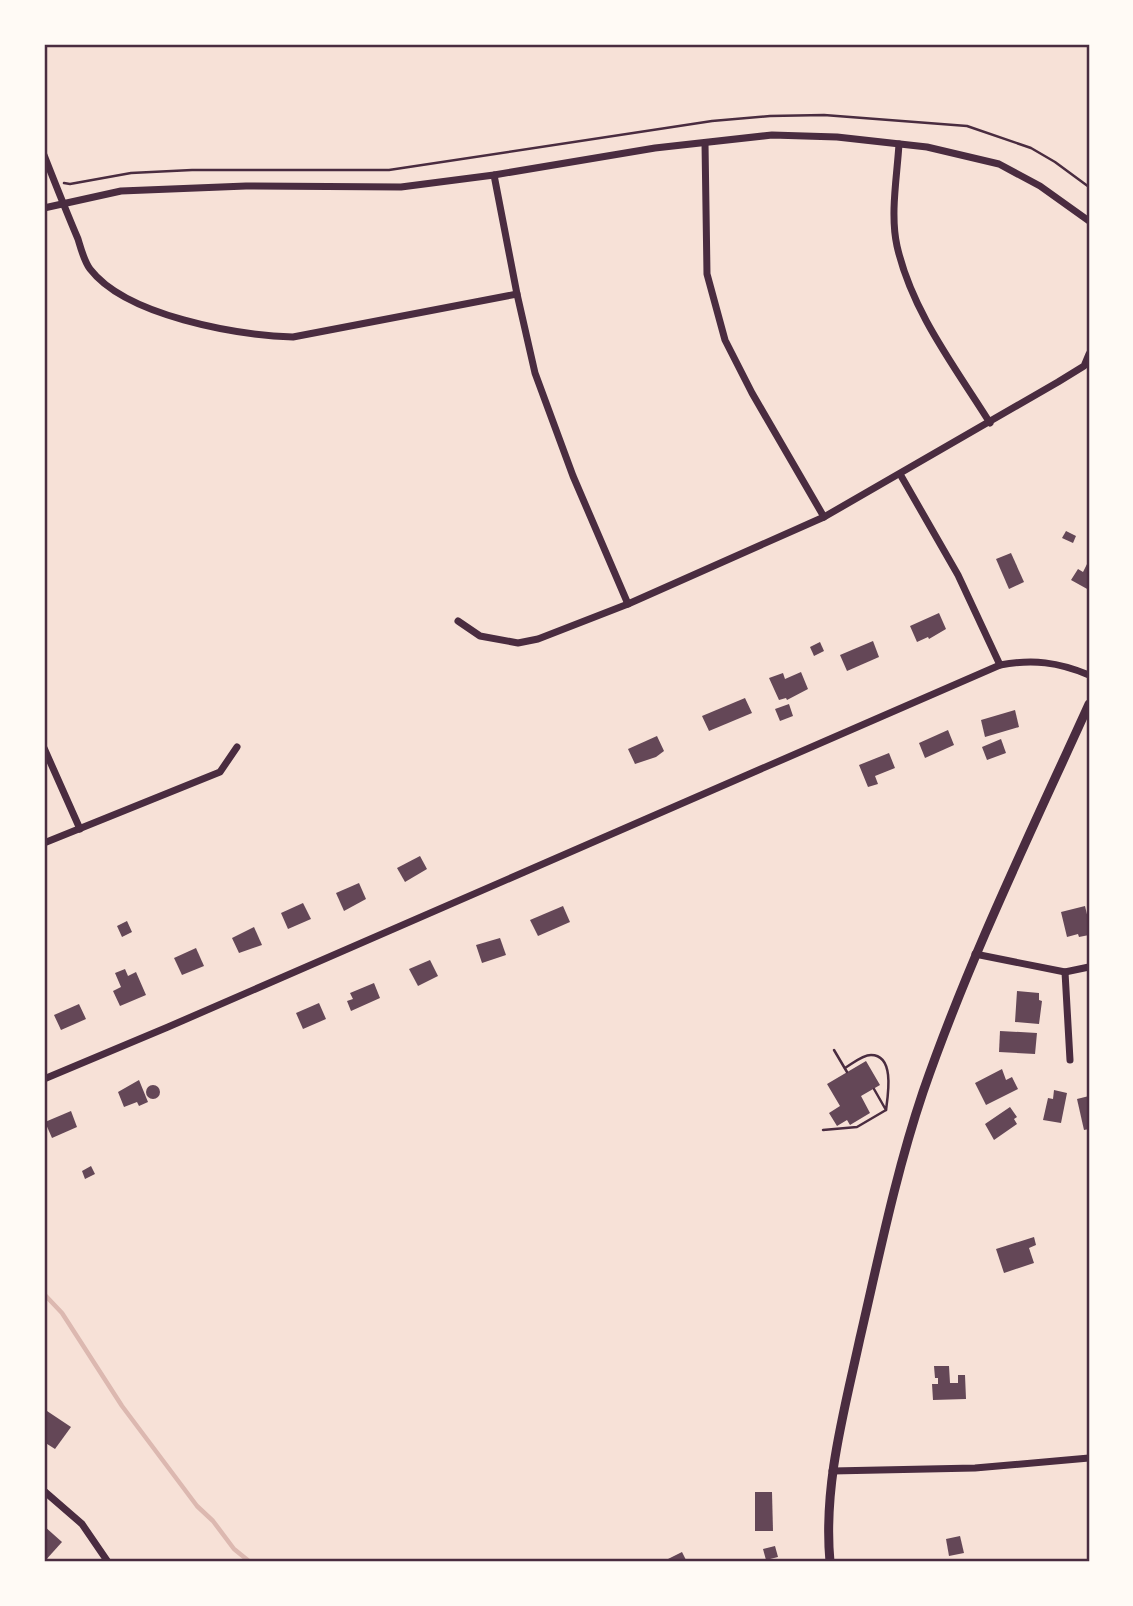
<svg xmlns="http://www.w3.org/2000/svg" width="1133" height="1606" viewBox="0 0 1133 1606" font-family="'Open Sans',sans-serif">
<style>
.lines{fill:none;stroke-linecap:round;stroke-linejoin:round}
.stream{stroke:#dcb8b0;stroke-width:4.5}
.building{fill:#644757}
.path{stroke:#4a2c40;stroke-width:2.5}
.minor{stroke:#4a2c40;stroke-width:7}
.tertiary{stroke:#4a2c40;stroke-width:9}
.neatline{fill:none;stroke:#4a2c40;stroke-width:2.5}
</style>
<rect width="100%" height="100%" fill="#f7e1d7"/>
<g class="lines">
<!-- stream -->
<polyline class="stream" points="44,1294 62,1313 122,1406 197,1506 213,1521 234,1549 250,1562"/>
</g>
<!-- building -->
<g class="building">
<polygon points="1066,531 1076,536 1073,543 1062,538"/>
<polygon points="1011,553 1024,582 1009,589 996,559"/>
<polygon points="1089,560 1089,590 1071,580 1078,569 1083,572"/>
<polygon points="939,613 946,629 929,639 928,637 917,642 910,626"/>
<polygon points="873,641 879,657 847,671 840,655"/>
<polygon points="820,642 824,651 814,656 810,647"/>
<polygon points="801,672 808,689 787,700 786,698 779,700 769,678 783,673 785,679"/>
<polygon points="745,698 752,713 709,731 702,716"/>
<polygon points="789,704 793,716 780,721 775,709"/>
<polygon points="1015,710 1019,727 985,737 981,720"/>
<polygon points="948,730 954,745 925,758 919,743"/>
<polygon points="657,736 664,751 656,757 635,764 628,749"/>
<polygon points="1001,739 1006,753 987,760 982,747"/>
<polygon points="889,753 895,768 875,776 878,784 868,787 859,765"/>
<polygon points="420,856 427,869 405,882 397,868"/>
<polygon points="359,883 366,899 344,911 336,893"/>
<polygon points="303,903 311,919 288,929 281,913"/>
<polygon points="563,906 570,922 538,936 530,920"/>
<polygon points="1085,906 1089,923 1089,935 1079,937 1078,934 1067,937 1061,912"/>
<polygon points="127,921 132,932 122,937 117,926"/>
<polygon points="254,927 262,945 239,953 232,938"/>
<polygon points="500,938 506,955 482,963 476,945"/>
<polygon points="196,948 204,966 182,975 174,958"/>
<polygon points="430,960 438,976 418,986 409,969"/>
<polygon points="125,969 128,976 136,972 146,995 120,1006 113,991 121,987 115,973"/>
<polygon points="374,983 380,998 351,1011 347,1001 353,999 350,993"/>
<polygon points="1017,991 1039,993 1039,1000 1042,1001 1039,1024 1015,1022"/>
<polygon points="319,1003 326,1019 303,1029 296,1013"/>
<polygon points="79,1004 86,1019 61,1030 54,1015"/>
<polygon points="1000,1031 1037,1033 1035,1054 999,1052"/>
<polygon points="866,1061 880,1085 861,1096 870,1113 850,1125 847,1120 837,1126 829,1113 840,1106 827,1084"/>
<polygon points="1002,1069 1006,1080 1012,1077 1018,1089 986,1105 975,1083"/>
<polygon points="139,1080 148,1102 139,1106 137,1102 124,1107 118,1092"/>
<circle cx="153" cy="1092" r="7"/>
<polygon points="1054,1090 1067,1093 1061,1123 1043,1120 1048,1098 1053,1099"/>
<polygon points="1089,1096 1089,1129 1084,1130 1077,1099"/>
<polygon points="1010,1107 1017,1117 1014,1119 1017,1124 994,1140 985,1124"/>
<polygon points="71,1111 77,1127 52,1138 45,1122"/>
<polygon points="91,1166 95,1174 85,1179 82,1171"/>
<polygon points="1034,1237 1036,1245 1029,1248 1034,1263 1004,1273 996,1249"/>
<polygon points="934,1366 949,1366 950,1383 958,1383 958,1375 965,1375 966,1399 933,1400 932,1384 938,1384 938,1378 935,1378"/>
<polygon points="44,1409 71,1427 55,1449 44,1442"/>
<polygon points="755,1492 772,1492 773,1531 755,1531"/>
<polygon points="44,1526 62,1542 44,1562"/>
<polygon points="960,1536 964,1553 949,1556 946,1539"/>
<polygon points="775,1546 778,1557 766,1560 763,1549"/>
<polygon points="682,1552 687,1562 670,1562 668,1559"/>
</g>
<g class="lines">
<!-- path -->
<g class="path">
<polyline points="64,183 70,184 131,173 192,170 389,170 712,121 770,116 824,115 967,126 1031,148 1055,162 1089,187"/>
<polyline points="834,1050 847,1072"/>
<path d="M845,1068C852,1064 862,1055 871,1055C895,1055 888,1095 886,1110L874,1089"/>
<polyline points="823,1130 857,1127 886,1110"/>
</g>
<!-- minor -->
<g class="minor">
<polyline points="705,143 707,274 725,340 752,393 824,517"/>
<path d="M899,144C897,177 890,214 897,246C912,312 955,367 990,423"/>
<path d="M44,155C55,183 66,211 78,239C81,249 84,261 90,269C126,316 236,335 293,337L517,294"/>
<polyline points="494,175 517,294 535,373 573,476 628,604"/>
<polyline points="44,208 121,191 246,186 401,187 494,175 655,148 772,135 837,137 927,147 999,164 1040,186 1089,221"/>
<polyline points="900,474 958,575 1000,665"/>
<polyline points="458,621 480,636 518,643 538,639 628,604 824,517 1058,382 1084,366 1089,354"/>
<polyline points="44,748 80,829"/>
<polyline points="44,843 220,772 237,747"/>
<polyline points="975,954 1065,972 1089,967"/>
<polyline points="1065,972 1070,1060"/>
<path d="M44,1079L168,1027L1000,665C1033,659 1058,662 1089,675"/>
<polyline points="832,1471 975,1468 1089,1458"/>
<polyline points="44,1491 82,1524 108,1562"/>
</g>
<!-- tertiary -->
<path class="tertiary" d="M830,1562C823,1486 844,1412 860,1338C879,1256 896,1172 923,1092C969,959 1031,832 1089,704"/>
</g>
<!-- border -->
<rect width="1133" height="1606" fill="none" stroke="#fffaf5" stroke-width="91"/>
<rect x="46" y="46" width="1042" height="1514" class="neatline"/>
</svg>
